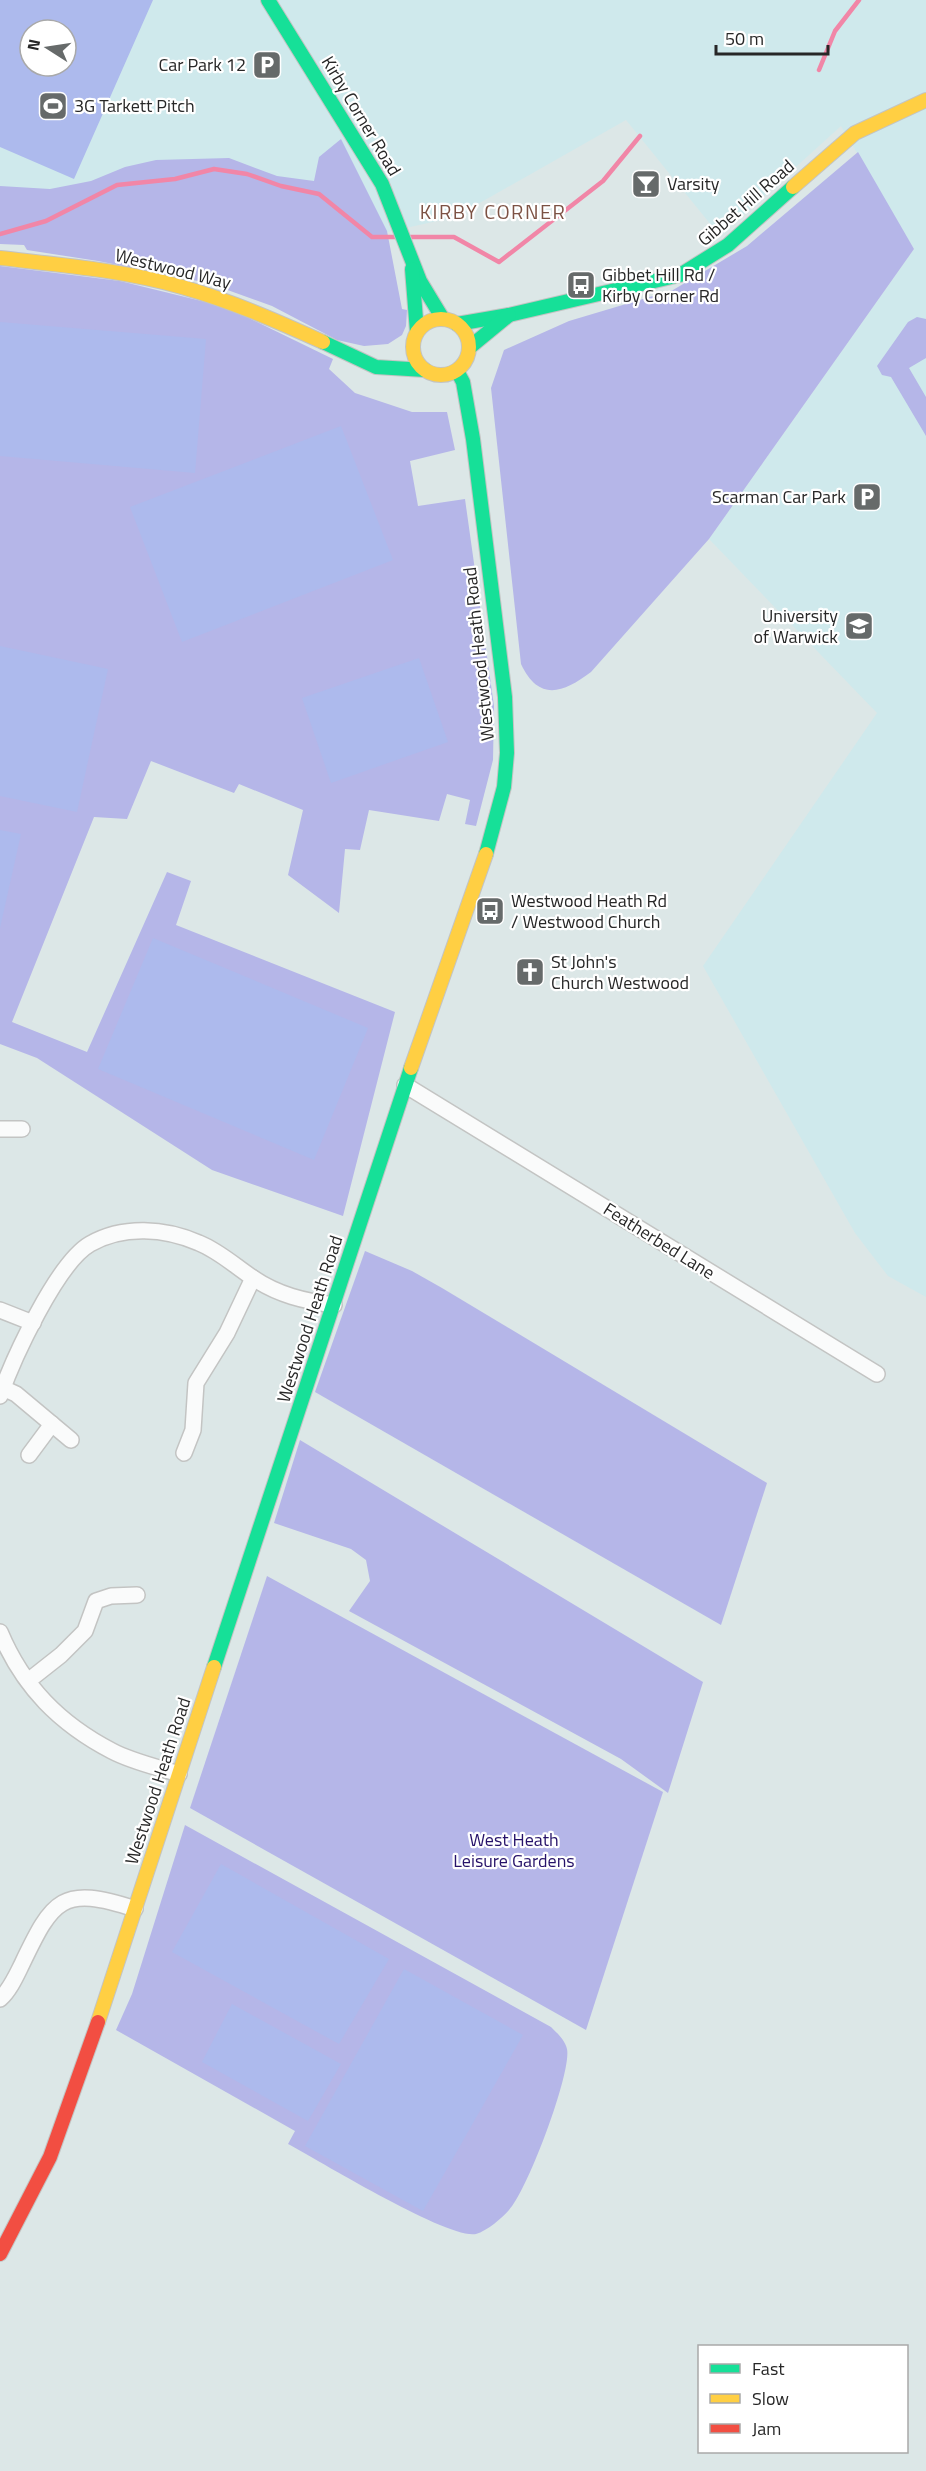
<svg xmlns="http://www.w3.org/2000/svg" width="926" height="2471" viewBox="0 0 926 2471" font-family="'Titillium Web',sans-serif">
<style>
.education{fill:#cfe9ec;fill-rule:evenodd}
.green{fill:#b5b6e8}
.pitch{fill:#adbaed;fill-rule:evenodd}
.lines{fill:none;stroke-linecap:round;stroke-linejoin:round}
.stream{stroke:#f186a7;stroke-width:4.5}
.street-casing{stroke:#c3c4c3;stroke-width:18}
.fast-casing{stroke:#c3c4c3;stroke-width:16}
.slow-casing{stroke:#c3c4c3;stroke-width:16}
.jam-casing{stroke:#c3c4c3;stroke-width:16}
.street{stroke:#fafbfb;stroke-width:15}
.fast{stroke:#16e098;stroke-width:14}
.slow{stroke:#ffcf43;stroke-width:14}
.jam{stroke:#f24e42;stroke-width:14}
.labels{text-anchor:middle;stroke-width:4.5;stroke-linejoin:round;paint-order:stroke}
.poi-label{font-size:18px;fill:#272727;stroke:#fff;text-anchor:start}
.street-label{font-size:18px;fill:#272727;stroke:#fff}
.park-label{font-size:18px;fill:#261269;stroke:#fff}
.neighbourhood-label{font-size:20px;letter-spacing:1.5px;fill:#7c5244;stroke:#fff}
</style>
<rect width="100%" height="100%" fill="#dce7e7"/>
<!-- education -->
<path class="education" d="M0,0H926V1297L888,1276L855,1233L703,966L877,713L709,539L914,249L841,126L720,236L626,120L455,217L383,233L75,191L0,190ZM30,30H66V66H30Z"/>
<!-- green -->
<g class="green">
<polygon points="341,139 387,231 402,309 407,310 406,326 402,335 388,344 364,346 337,340 272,306 208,283 98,261 27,250 24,245 0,244 0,186 50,189 91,181 125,167 156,160 229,158 277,176 314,181 319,157"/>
<path d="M858,152L914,249L709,539L591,672C563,693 539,702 521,664L491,388L504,350L569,321L673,290L747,246Z"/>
<polygon points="0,266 120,281 226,307 333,359 329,369 355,393 412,412 447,412 455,450 410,461 418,506 465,499 494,706 493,760 476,826 465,824 470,800 447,794 439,821 369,810 360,850 345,849 339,913 288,875 303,810 239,784 234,793 151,761 127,819 94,817 12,1022 87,1052 167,872 191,881 176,925 395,1012 343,1216 212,1170 37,1058 0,1044"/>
<polygon points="917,317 926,319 926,358 909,368 926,397 926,436 891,377 882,375 877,366 908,322"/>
<polygon points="365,1251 412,1271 442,1288 767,1483 721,1625 315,1392"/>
<polygon points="300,1440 703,1682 668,1793 621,1759 349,1611 370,1581 366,1560 351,1549 274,1523"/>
<polygon points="267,1576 663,1792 586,2030 190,1808"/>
<path d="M185,1825L551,2027C557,2033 565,2040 567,2049C572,2072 527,2192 509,2210C502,2218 487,2231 476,2234C449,2240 318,2160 288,2144L295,2131L116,2030L132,1994Z"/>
</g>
<!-- pitch -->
<g class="pitch">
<path d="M0,0H153L74,179L0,147ZM30,30H66V66H30Z"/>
<polygon points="0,322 206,339 195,473 0,456"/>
<polygon points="341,426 393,560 182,642 130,507"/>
<polygon points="0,646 108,669 77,812 0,796"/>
<polygon points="419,658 448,742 331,783 302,698"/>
<polygon points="0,830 21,834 0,928"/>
<polygon points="153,938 368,1028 314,1160 98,1069"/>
<polygon points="221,1864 389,1959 339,2044 172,1952"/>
<polygon points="404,1969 523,2035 423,2211 305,2146"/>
<polygon points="232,2004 341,2064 308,2121 202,2062"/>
</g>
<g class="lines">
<!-- stream -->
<g class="stream">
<polyline points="819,70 835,31 859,0"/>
<polyline points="0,234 46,221 117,185 175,179 214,169 247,174 281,186 319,194 372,237 396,237"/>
<polyline points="411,237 454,237 499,262 603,181 640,136"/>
</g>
<!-- street casing -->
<g class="street-casing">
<g id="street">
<polyline points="405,1085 877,1374"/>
<polyline points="0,1129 22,1129"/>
<polyline points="0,1310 33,1323"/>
<polyline points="3,1388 16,1394 71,1440"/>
<path d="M0,1396C13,1359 57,1263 90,1244C123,1225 165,1228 199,1243C219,1251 235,1266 253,1278C278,1295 304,1301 334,1305"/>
<polyline points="184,1453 193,1430 196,1383 227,1333 253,1278"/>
<polyline points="29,1455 52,1424"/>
<path d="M0,1632C23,1687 60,1724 112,1751C133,1762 157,1767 179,1774"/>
<polyline points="28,1681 61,1655 85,1631 96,1601 111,1596 137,1595"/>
<path d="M0,1999C10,1990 16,1976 22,1964C53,1899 62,1885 135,1909"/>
</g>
</g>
<!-- fast casing -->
<g class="fast-casing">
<g id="fast">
<polyline points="268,0 382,184 420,281 443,319"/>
<polyline points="412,269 417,332"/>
<polyline points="457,324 509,315 680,275 728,245 793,187"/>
<polyline points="323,342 376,367 425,370"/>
<polyline points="470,347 509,315"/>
<polyline points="457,371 463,382 473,439 505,697 507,753 504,787 486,854"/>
<polyline points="214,1667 411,1068"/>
</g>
</g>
<!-- slow casing -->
<g class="slow-casing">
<g id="slow">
<polyline points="793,187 855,133 926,100"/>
<path d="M0,258C60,265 123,270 182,287C231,301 277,321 323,342"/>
<circle cx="441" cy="347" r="28"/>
<polyline points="411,1068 486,854"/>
<polyline points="98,2022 214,1667"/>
</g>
</g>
<!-- jam casing -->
<g class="jam-casing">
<polyline id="jam" points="0,2254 50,2157 98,2022"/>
</g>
<!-- street -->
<use href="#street" class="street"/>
<!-- fast -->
<use href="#fast" class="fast"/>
<!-- slow -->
<use href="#slow" class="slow"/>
<!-- jam -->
<use href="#jam" class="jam"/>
</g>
<!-- icons -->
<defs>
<g id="parking-square" transform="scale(1.5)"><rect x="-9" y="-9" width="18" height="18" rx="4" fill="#666a6a" stroke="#fff"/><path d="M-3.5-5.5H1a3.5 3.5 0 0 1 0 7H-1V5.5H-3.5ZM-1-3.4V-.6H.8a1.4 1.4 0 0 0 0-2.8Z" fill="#fff"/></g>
<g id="stadium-square" transform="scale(1.5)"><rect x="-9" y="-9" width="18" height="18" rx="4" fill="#666a6a" stroke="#fff"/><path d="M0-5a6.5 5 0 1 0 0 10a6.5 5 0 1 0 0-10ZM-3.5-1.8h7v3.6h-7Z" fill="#fff"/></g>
<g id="bar-square" transform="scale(1.5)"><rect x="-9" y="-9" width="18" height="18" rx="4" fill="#666a6a" stroke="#fff"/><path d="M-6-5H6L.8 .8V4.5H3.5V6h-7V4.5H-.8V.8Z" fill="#fff"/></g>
<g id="bus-square" transform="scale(1.5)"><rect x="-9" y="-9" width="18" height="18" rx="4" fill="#666a6a" stroke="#fff"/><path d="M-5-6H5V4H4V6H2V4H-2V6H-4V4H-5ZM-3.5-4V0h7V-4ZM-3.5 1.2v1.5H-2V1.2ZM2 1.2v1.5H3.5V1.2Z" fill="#fff"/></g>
<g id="university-square" transform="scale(1.5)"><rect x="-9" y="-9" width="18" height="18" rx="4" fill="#666a6a" stroke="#fff"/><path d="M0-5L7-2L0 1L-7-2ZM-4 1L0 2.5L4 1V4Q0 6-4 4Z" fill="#fff"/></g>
<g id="church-square" transform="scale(1.5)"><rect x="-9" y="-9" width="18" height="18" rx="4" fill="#666a6a" stroke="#fff"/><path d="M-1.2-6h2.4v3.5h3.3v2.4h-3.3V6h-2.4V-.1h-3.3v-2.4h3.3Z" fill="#fff"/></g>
</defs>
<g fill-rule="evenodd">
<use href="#parking-square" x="267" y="65"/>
<use href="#stadium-square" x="53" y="106"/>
<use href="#bar-square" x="646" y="184"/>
<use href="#bus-square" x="581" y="285"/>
<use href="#parking-square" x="867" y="497"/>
<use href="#university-square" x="859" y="626"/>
<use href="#bus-square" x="490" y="911"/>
<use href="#church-square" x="530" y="972"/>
</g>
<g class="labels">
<!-- poi labels -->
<g class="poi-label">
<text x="246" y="71" text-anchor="end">Car Park 12</text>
<text x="74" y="112">3G Tarkett Pitch</text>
<text x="667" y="190">Varsity</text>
<text x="602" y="281">Gibbet Hill Rd /<tspan x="602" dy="21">Kirby Corner Rd</tspan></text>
<text x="846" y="503" text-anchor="end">Scarman Car Park</text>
<text x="838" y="622" text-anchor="end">University<tspan x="838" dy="21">of Warwick</tspan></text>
<text x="511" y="907">Westwood Heath Rd<tspan x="511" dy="21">/ Westwood Church</tspan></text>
<text x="551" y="968">St John's<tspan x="551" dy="21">Church Westwood</tspan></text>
</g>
<!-- street labels -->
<g class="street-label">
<text transform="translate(361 116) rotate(59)" y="6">Kirby Corner Road</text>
<text transform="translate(746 203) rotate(-41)" y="6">Gibbet Hill Road</text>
<text transform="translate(173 269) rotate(14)" y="6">Westwood Way</text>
<text transform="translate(479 654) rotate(-96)" y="6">Westwood Heath Road</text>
<text transform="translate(659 1241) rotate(32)" y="6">Featherbed Lane</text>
<text transform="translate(310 1319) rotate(-72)" y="6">Westwood Heath Road</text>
<text transform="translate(158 1781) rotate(-72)" y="6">Westwood Heath Road</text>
</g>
<!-- park labels -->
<g class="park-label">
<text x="514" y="1846">West Heath<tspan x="514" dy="21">Leisure Gardens</tspan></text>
</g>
<!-- neighbourhood labels -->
<g class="neighbourhood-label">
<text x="493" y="219">KIRBY CORNER</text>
</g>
</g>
<!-- legend -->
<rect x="698" y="2345" width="210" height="108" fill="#ffffff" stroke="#a9a9a9" stroke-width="1.5"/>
<rect x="710" y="2364" width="30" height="9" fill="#16e098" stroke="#a9a9a9" stroke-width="1.5"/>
<text x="752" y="2375" font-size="18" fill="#272727">Fast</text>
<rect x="710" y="2394" width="30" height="9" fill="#ffcf43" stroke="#a9a9a9" stroke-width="1.5"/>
<text x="752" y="2405" font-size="18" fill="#272727">Slow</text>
<rect x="710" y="2424" width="30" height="9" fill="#f24e42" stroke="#a9a9a9" stroke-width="1.5"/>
<text x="752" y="2435" font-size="18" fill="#272727">Jam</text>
<!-- north arrow -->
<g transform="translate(48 48) rotate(282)"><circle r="28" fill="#ffffff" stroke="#a9a9a9" stroke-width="1.5"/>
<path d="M0-4.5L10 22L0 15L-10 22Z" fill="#666a6a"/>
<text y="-9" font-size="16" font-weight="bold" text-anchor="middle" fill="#272727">N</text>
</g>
<!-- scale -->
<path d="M716 45v9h112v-9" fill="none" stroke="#272727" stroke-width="3"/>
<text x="725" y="45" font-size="18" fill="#272727" stroke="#ffffff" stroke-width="4.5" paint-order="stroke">50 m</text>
</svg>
